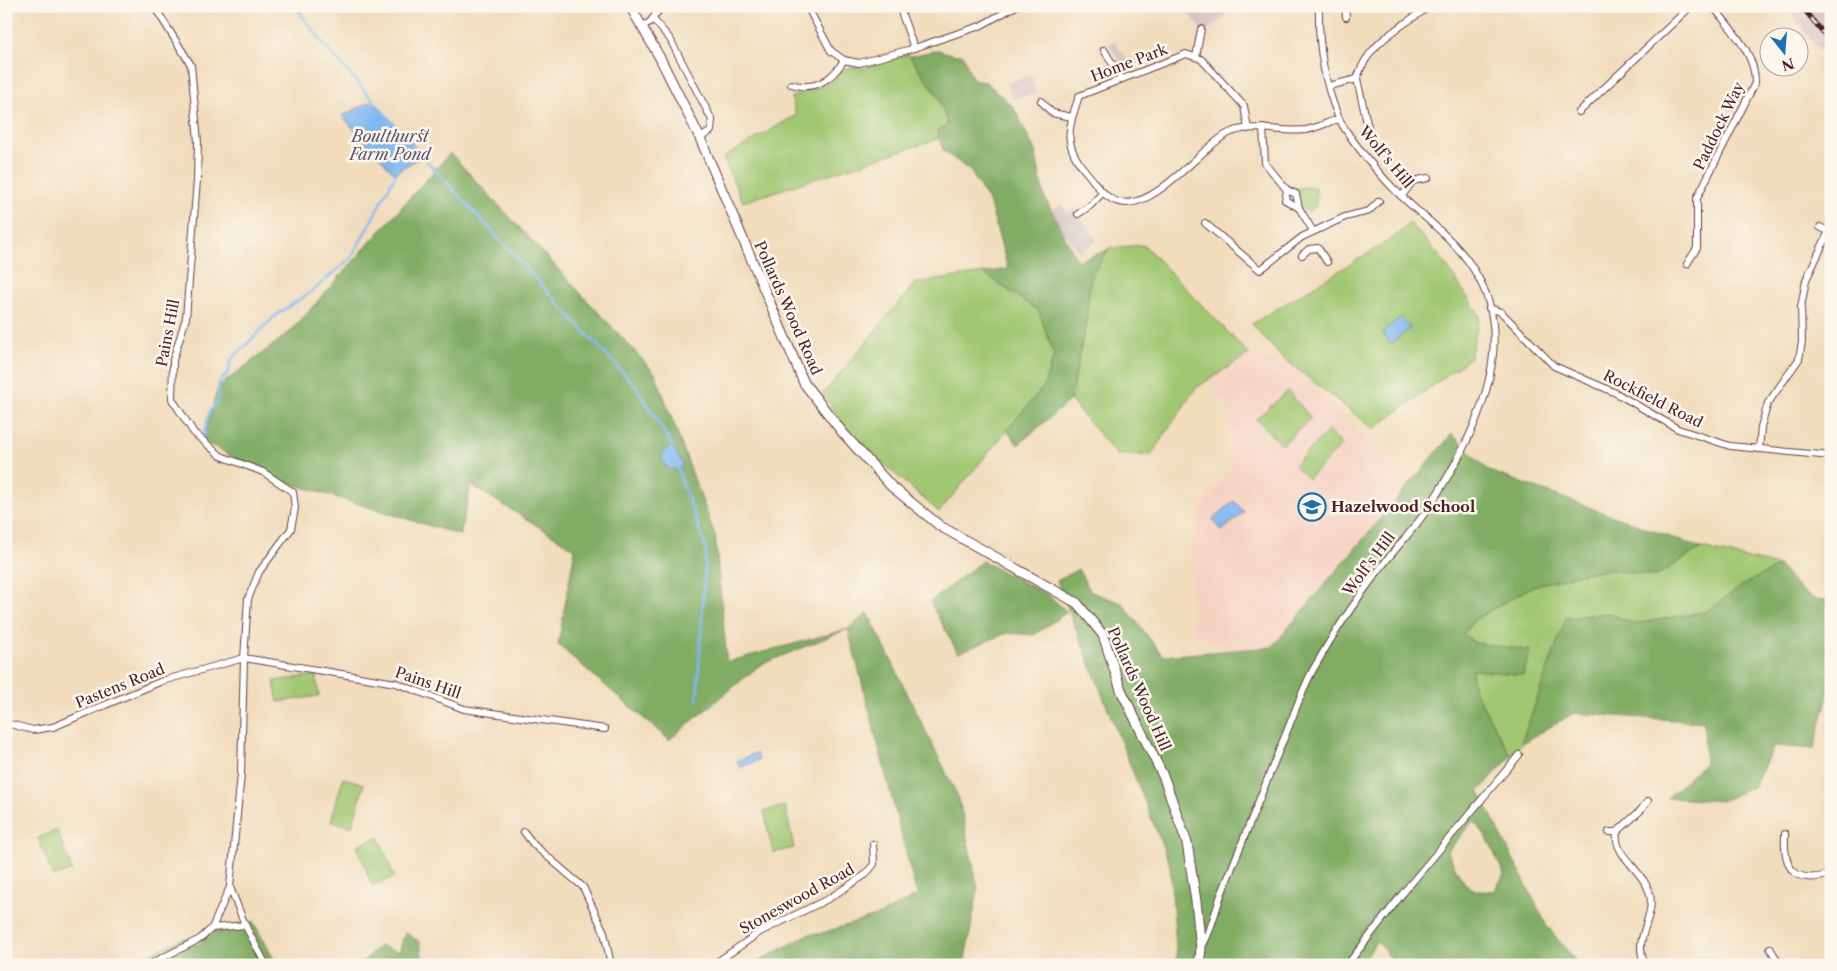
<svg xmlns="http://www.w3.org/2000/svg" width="1837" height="971" viewBox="0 0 1837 971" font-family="'Libre Caslon Text',serif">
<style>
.built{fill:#f6d2c3}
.industrial{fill:#d1bfbd}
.green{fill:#a1c772;stroke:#76734e}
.forest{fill:#80ac64;stroke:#656648;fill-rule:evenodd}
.water{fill:#80b7f0;stroke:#656b8e}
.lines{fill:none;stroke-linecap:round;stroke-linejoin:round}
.stream{stroke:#80b7f0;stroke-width:2.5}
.minor-casing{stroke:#633b41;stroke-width:8}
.tertiary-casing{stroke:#633b41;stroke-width:11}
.minor{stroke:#fff;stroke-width:6}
.tertiary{stroke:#fff;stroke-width:9}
.rail-casing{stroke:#4a1f2b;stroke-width:4.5}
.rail{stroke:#fbf7ec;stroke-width:2.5;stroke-dasharray:8;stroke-linecap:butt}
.labels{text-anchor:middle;stroke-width:5;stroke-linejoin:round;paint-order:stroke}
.street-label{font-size:15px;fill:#4a1f2b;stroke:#fbf7ec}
.poi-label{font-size:15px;font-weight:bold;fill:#4a1f2b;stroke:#fbf7ec;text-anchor:start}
.water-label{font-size:16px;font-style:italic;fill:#5d5470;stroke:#fbf7ec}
</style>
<rect width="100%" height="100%" fill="#fbf7ec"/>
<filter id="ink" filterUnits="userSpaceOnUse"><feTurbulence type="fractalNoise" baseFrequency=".02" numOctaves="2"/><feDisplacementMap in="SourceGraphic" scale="10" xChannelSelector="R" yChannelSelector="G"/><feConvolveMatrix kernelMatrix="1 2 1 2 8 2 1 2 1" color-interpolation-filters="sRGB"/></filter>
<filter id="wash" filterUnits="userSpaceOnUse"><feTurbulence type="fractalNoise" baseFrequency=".0096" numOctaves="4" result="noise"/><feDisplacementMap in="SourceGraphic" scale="20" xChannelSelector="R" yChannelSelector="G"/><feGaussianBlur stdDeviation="1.12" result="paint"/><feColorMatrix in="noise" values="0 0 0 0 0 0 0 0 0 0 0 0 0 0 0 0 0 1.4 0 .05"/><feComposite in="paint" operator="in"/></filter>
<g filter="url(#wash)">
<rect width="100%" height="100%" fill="#f1dcbc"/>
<!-- built -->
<polygon class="built" points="1249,354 1297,369 1426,501 1267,671 1193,632 1192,543 1198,513 1232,465 1229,406 1208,381"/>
<!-- industrial -->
<g class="industrial">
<polygon points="1190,6 1218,6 1226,16 1205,33 1186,10"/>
<polygon points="1785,6 1828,6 1831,10 1831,66"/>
<polygon points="1114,41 1133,67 1128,71 1108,45"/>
<polygon points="1031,75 1036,93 1012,100 1007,83"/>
<polygon points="1061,204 1068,214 1074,209 1097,240 1080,253 1049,213"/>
</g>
<!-- green -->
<g class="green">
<polygon points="908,54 938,96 948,126 938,139 743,202 723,158 796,115 791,97 832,82 846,68 867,67"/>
<polygon points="1306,187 1316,187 1316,206 1309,212 1299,208 1296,194 1287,190"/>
<polygon points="1410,223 1440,256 1480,316 1470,358 1374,429 1278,354 1252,324 1393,238"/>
<polygon points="1144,245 1249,354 1196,388 1151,455 1117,455 1070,400 1085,328 1091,277 1108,248"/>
<polygon points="983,273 1039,311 1054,355 1044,386 939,512 850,435 823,394 915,283"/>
<polygon points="1288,391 1311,418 1282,445 1256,419"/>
<polygon points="1329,430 1342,445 1308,479 1294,465"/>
<polygon points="1701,548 1779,566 1743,585 1705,612 1634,624 1608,613 1566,618 1521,744 1511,756 1473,688 1472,669 1523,675 1530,651 1474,643 1463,635 1474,620 1533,586 1588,572 1610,570 1656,576"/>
<polygon points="316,675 319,696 278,702 274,681"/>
<polygon points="343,778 364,784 352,827 331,821"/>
<polygon points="785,806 794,848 773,853 764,811"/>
<polygon points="57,830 72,870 53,877 38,838"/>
<polygon points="379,837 394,877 372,886 357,845"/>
</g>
<!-- forest -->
<g class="forest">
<path d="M938,50L955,55L962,54C969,62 966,83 986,82L1014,108L1035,151L1044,196L1077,261L1108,250L1091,277L1085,328L1070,400L1018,445L1007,430L1044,386L1054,355L1039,311L983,273L1008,269L990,204L971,172L943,150L937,131L948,125L938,96L910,56Z"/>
<polygon points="450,153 655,373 715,535 727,662 848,629 760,665 669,740 558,645 575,549 471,485 460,535 273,478 203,441 218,387 290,332"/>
<path d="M1452,434L1489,471L1701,548L1656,576L1610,570L1588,572L1533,586L1474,620L1463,634L1475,643L1530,650L1523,675L1472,670L1473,688L1511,756L1479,791L1547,926L1579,965H1396L1377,941L1360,965H1175L1177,962L1170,865L1057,581L1078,569L1091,592L1122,603L1163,656L1272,647ZM1473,821L1487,838L1504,874L1495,890C1466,897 1458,875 1448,851Z"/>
<polygon points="982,561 1048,595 1067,612 1034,635 1007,633 958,653 930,602"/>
<path d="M1779,566C1793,582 1807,604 1831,599V682L1814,749L1774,746L1753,787L1722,801L1667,798L1705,763L1704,722L1574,713L1521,744L1566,618L1608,613L1634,624L1705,612L1743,585Z"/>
<polygon points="868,613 959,799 978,889 964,965 752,965 809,934 819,934 882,914 917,895 848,629"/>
<polygon points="253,921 277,965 124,965 185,938 198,945 216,930"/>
<polygon points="405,932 420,942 423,965 353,965 362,962 380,946 399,952"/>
</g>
<!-- water -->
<g class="water">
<polygon points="370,102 383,111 423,156 394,173 342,116"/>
<polygon points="1401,317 1410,328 1391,344 1382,332"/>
<polygon points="672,445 683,465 678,470 667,468 661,459 665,450"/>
<polygon points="1234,501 1244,512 1222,531 1213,519"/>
<polygon points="756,753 759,760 740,768 737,761"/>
</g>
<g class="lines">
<!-- stream -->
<g class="stream">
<polyline points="295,6 322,42 413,146 637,388 672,445"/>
<polyline points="203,438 209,412 217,402 219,383 228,373 231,360 276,315 311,292 352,257 397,172"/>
<polyline points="678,470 706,548 697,700"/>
</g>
</g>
</g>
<g filter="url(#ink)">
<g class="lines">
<!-- minor casing -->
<g class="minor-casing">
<g id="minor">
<polyline points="154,6 191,65 198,142 197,180 186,318 173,360 172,399 194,433 221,456 263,472 293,492 295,508 291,529 259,572 248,599 244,658 241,774 230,887 245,925 266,965"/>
<polyline points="807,6 831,51 844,60 859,63 908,50 980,26 1016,6"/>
<polyline points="899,6 914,48"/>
<polyline points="1345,6 1346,17"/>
<polyline points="653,19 670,39 712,120 711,131 700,138"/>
<polyline points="643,26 650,22 662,6"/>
<polyline points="1104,50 1122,79"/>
<polyline points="1196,57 1201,29"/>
<polyline points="1357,79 1370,136"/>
<path d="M791,84C814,91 832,80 844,60"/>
<path d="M1329,86L1357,79C1367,43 1401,27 1430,6"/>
<polyline points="1041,101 1052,113 1072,117"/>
<polyline points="1579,112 1691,6"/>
<polyline points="1263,128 1265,163 1287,190 1296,194 1299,208 1313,231"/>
<path d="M1248,129L1244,106L1201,59L1186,54L1079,96C1068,130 1062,144 1087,173C1093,180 1099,190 1107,196C1144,226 1197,150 1227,134C1251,122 1280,133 1306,130C1317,128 1328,122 1339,119"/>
<polyline points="1287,190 1285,200 1299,208"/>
<polyline points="1402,196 1413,181 1428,178"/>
<polyline points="1078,214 1091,205 1103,192"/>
<polyline points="1205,223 1260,270 1302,237 1345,217 1369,211 1379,201"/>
<polyline points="1820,227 1828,231"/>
<polyline points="1302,255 1309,249 1318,248 1327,262"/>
<path d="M1687,264L1697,248V198L1755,83C1756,53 1730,29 1713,6"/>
<polyline points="1489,308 1501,312 1554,366 1616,393 1678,429 1730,446 1831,456"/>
<polyline points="1759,449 1761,427 1768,403 1799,359 1802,342 1801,307 1806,280 1831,227"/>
<polyline points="6,723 33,730 53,727 162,681 244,658 396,683 464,709 605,729"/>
<polyline points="524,832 534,845 583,887 604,932 611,965"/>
<polyline points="1609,832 1617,832"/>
<path d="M1785,834C1783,869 1794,885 1831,874"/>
<polyline points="230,887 212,928 245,925"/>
<path d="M1202,947L1209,932L1221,895C1241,844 1262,794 1282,743C1293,718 1301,691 1314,668C1333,634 1355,601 1379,570C1393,551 1410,534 1424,514C1467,451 1521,353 1478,277C1460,243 1429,222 1401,196C1385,181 1346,136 1338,116C1324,82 1318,43 1319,6"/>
<polyline points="1770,948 1780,965"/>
<polyline points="148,965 200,939 212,928"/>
<polyline points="713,965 760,932 828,899 865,875 874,864 873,844"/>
<polyline points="1347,965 1403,893 1519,755"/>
<path d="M1646,965C1630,940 1658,916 1649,891C1642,869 1613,856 1617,832L1640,811L1648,801"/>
</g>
</g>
<!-- tertiary casing -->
<g class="tertiary-casing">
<polyline id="tertiary" points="630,6 660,58 700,138 804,383 843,433 891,486 940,526 1077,603 1103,635 1121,690 1164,778 1187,843 1196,901 1201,949 1199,965"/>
</g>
<!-- minor -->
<use href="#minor" class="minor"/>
<!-- tertiary -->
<use href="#tertiary" class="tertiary"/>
<!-- rail casing -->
<g class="rail-casing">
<polyline id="rail" points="1801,6 1831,42"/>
</g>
<!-- rail -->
<use href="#rail" class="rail"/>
</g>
</g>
<!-- icons -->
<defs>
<g id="school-ring" transform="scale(1.4375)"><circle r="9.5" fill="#fbf7ec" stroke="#1f6fb2" stroke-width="1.5"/><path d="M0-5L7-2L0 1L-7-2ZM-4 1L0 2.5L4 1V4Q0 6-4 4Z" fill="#1f6fb2"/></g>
</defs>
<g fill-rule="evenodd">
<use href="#school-ring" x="1312" y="507"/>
</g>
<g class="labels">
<!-- street labels -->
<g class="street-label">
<text transform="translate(1129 63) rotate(-21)" y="5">Home Park</text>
<text transform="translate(1719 126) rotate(-64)" y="5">Paddock Way</text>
<text transform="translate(1386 157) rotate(50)" y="5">Wolf's Hill</text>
<text transform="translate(788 308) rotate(66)" y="5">Pollards Wood Road</text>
<text transform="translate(168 333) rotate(-79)" y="5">Pains Hill</text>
<text transform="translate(1653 399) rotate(27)" y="5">Rockfield Road</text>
<text transform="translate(1369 564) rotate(-53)" y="5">Wolf's Hill</text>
<text transform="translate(428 683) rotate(19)" y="5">Pains Hill</text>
<text transform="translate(120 686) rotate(-22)" y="5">Pastens Road</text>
<text transform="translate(1139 689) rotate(66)" y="5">Pollards Wood Hill</text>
<text transform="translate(797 899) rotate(-29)" y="5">Stoneswood Road</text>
</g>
<!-- poi labels -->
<g class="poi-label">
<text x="1331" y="512">Hazelwood School</text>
</g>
<!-- water labels -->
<g class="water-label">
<text x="390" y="142">Boulthurst<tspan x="390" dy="18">Farm Pond</tspan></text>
</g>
</g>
<!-- margin -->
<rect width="1837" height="971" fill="none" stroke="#fbf7ec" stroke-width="25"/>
<!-- north arrow -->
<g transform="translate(1784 52) rotate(163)"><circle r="24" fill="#fbf7ec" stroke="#b4a19f"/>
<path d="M0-4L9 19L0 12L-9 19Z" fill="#1f6fb2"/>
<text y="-8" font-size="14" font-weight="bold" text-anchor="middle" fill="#4a1f2b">N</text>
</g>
</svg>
